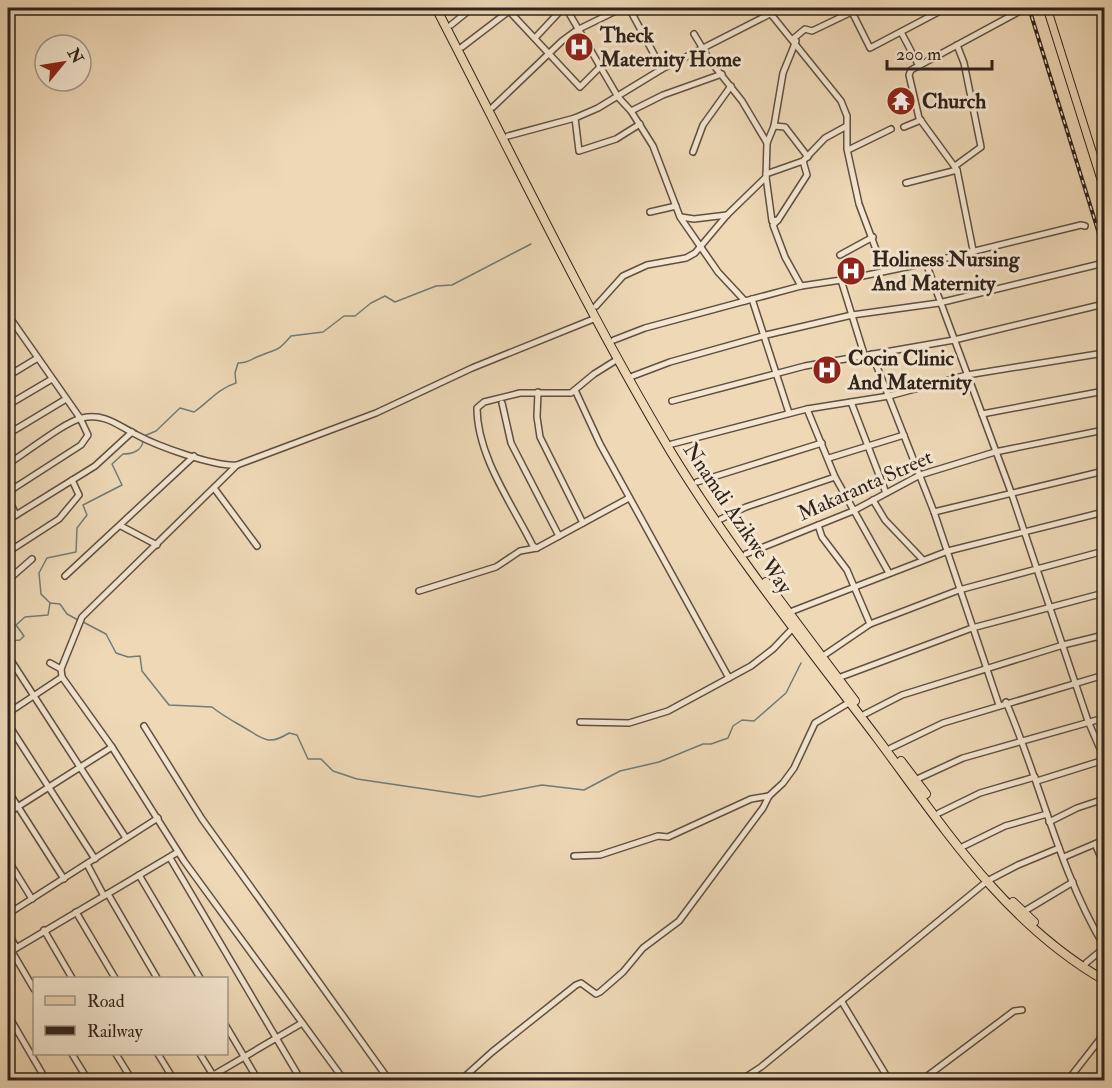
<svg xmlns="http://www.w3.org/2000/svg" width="1112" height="1088" viewBox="0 0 1112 1088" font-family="'IM FELL Double Pica',serif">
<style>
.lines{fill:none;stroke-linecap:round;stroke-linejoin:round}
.stream{stroke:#707c77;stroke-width:1.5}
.minor-casing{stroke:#5f5042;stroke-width:8}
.major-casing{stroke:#2f221b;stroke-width:9}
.highway-casing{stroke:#2f221b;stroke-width:10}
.minor{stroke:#f4e6d0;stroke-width:5}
.major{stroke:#eed8b6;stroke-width:7}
.highway{stroke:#eed8b6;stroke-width:8}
.rail-casing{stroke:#2f221b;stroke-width:4}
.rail{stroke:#f4e6d0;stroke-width:1.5;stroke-dasharray:4.5;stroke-linecap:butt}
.labels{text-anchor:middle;stroke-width:6;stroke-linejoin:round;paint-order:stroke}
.poi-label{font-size:21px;font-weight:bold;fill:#2f221b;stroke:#f4e6d0;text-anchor:start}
.street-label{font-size:21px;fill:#2f221b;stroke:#f4e6d0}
</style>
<rect width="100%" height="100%" fill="#eed8b6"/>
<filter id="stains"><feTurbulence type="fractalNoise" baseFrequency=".00333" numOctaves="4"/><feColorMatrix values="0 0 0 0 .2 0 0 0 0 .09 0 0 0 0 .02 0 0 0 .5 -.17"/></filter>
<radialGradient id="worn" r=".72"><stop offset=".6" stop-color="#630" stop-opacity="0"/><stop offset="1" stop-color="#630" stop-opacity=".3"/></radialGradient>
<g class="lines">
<!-- stream -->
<g class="stream">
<path d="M144,436L156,431L180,408L194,412C210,401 217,389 236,383L235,373L238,363C250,363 252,358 262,355C279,348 277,352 291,336L323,332L344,316H355L371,303L385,296L395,302L436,286L452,285L531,244"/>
<polyline points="50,603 60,604 67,614 78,620"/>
<path d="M83,622L106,634L116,653L128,657L140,656L142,671L169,705L212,707C223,716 233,721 245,728C263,739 269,746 289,733L297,735L308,759H321L333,771L357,779L479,797L542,785L584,790L620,771L659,762L703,744H711L728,738L733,726L742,720L754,721L786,693L801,663"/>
<path d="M8,641L20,640L24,636L16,625L25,617L48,615L50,603L41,594L39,573L47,558L76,552L77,528L87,515L83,505L122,485L112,464L123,454C132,454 142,451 143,441"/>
</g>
<!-- minor casing -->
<g class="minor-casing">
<g id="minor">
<polyline points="566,8 618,97 631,111 653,146 680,217 718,272 745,301"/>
<polyline points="629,8 662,69"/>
<polyline points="766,8 841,101 847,116 847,149 859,204 884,271"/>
<polyline points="509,11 580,87 600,67"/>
<polyline points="852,12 870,48 946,8"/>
<polyline points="451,25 472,8"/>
<polyline points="901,32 919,66"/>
<polyline points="694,34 711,62 742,101 767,143"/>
<polyline points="535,38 563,8"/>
<polyline points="793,39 805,29 812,31 860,8"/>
<polyline points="796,41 783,73 774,126 767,143 766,177 772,221 778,220 773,225 785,257 801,286"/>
<polyline points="462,47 513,8"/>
<polyline points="493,107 562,41 577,30 622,8"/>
<polyline points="631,111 663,95 722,74"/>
<polyline points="575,118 579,151 616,139 640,124"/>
<polyline points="774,126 785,127 808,157"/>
<polyline points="904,127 921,120"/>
<polyline points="508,136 575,118 598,108 662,69 770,14"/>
<polyline points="848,150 891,129"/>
<polyline points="693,152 703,125 731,86"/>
<polyline points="955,166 981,147 964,63 957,45"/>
<polyline points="766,174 803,161 825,138 845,127"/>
<polyline points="906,183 957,170"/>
<polyline points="650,212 676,206"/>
<polyline points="681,217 694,219 727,215"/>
<polyline points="778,220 807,175 803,161"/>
<polyline points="973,250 957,170 919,118 909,75 911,70 1020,11 1020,8"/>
<polyline points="840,255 873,237"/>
<polyline points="926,263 1011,492 1088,721 1104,758"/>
<polyline points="1100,264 1104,279"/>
<polyline points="841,280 864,354"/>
<polyline points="752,299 789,413"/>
<polyline points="596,306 623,276 647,265 686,258 695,253 727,215 766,177"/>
<polyline points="8,315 80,418 88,435 81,445 8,492"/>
<polyline points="614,340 645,328 801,286 848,279 926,263 1081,225 1085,226"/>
<polyline points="872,354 934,512 999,705"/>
<polyline points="8,376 36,359"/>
<polyline points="633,376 670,362 766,335 852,315 939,303 1104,263"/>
<polyline points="575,390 600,444 729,678"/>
<polyline points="538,392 537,417 540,437 583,523"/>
<polyline points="672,401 805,366 954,340 1104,304"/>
<polyline points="851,402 886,493"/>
<polyline points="502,403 511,443 559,536"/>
<polyline points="8,405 52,379"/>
<polyline points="807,409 835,477 889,573"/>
<polyline points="982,414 1104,391"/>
<polyline points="8,434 66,399"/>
<polyline points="672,444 807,409 889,396 967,375 1104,353"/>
<polyline points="829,458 904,435"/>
<path d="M8,464C26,453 64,422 82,418C105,413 117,425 137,435C157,446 215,467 237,465"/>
<polyline points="8,477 13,489"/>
<polyline points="697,482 822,443"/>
<polyline points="214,488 257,546"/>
<polyline points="8,497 16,515"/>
<polyline points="873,500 885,520 923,560"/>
<polyline points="934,512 1104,471"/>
<polyline points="721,519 746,507 835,477"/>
<polyline points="8,520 95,466 132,432"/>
<polyline points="818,525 822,537 847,570 870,624"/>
<polyline points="121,526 157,545"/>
<path d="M537,548L533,546C512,504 477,456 477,408L484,402L520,393H571L594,374L618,359"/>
<polyline points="8,552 59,519 79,495 72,480"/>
<polyline points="746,554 853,511 920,475 995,452 1104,430"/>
<polyline points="65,576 194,456"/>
<polyline points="8,580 32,559"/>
<polyline points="419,591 496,567 520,551 537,548 629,498"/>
<polyline points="8,607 8,613"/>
<polyline points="790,612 948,551 1104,512"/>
<polyline points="823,656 870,624 959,590 1104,551"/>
<polyline points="10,659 126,838"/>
<polyline points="50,663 61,669"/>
<polyline points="838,678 972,628 1104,593"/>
<path d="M1006,702C1041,783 1059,871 1104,946"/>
<polyline points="8,713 62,677"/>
<polyline points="865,714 902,695 1063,645 1104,635"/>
<polyline points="580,722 629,723 668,711 751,666 773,649 792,629"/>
<polyline points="8,724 95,859"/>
<polyline points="144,726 202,819 389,1080"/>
<polyline points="891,748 943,723 1104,675"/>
<polyline points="915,780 963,758 1104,718"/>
<polyline points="1037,781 1104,760"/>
<polyline points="8,791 64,879"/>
<polyline points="8,813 112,747"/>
<polyline points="939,813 980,793 1035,777"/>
<polyline points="1049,822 1077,808 1104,799"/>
<polyline points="1095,844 1104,864"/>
<polyline points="964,846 1005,826 1047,814"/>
<polyline points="574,856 600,855 658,836 668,837 751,799 769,796"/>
<polyline points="1064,857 1104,840"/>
<polyline points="170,858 301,1080"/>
<polyline points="8,860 32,899"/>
<polyline points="87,864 104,896"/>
<polyline points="139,875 200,978"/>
<polyline points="991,879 1018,865 1059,848"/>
<polyline points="108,894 157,978"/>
<polyline points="76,912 115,978"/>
<polyline points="1023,912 1073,882"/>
<polyline points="8,914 158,818"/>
<polyline points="44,930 72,978"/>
<polyline points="8,933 16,947"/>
<polyline points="11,950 34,989"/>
<polyline points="8,953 178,852"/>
<polyline points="1086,963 1104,948"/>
<polyline points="842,1002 889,1080"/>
<polyline points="8,1015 46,1080"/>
<polyline points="226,1026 258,1080"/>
<polyline points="72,1054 88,1080"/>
<polyline points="116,1054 132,1080"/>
<polyline points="158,1054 174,1080"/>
<polyline points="200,1054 216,1080"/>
<polyline points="205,1080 302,1023"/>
<polyline points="344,1080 184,861 112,747 62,677 61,669 82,617 237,465 376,413 472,368 596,318"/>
<polyline points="461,1080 492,1052 576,985 581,983 596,994 600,992 623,972 643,948 679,921 763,808 769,796 783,783 794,768 815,723 850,702"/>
<polyline points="741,1080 761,1067 986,882"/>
<polyline points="922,1080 1014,1011 1022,1010"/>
<polyline points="1068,1080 1104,1034"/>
</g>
</g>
<!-- major casing -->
<g class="major-casing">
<polyline id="major" points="1047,8 1104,189"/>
</g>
<!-- highway casing -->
<g class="highway-casing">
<g id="highway">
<path d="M436,8C513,156 585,308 671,452C732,552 806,644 877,738C944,828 1005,923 1104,980"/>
<polyline points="766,582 855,701"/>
<polyline points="901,761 926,794"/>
<polyline points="1013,902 1034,922"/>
</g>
</g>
<!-- minor -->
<use href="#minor" class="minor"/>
<!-- major -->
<use href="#major" class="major"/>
<!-- highway -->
<use href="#highway" class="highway"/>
<!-- rail casing -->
<g class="rail-casing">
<polyline id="rail" points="1029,8 1104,250"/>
</g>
<!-- rail -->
<use href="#rail" class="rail"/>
</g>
<!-- icons -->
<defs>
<g id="hospital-disc" transform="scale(1.5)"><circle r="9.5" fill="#8f2418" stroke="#f4e6d0"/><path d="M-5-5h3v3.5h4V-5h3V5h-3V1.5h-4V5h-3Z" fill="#fff"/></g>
<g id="temple-disc" transform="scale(1.5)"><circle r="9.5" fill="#8f2418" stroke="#f4e6d0"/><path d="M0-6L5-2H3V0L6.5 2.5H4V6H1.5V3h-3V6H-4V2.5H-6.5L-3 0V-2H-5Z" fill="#fff"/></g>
</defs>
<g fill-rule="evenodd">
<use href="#hospital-disc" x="579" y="47"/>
<use href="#temple-disc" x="901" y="101"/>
<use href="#hospital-disc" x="851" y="271"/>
<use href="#hospital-disc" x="827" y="370"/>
</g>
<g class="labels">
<!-- poi labels -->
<g class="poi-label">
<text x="600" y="42">Theck<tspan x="600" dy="24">Maternity Home</tspan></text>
<text x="922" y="108">Church</text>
<text x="872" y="266">Holiness Nursing<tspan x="872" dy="24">And Maternity</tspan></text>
<text x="848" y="365">Cocin Clinic<tspan x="848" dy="24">And Maternity</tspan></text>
</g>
<!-- street labels -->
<g class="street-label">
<text transform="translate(865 485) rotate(-24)" y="7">Makaranta Street</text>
<text transform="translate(738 518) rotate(56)" y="7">Nnamdi Azikwe Way</text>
</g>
</g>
<!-- margin -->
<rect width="1112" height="1088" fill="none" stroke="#eed8b6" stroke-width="30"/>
<rect x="9" y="9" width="1094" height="1070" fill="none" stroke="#2f221b" stroke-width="3"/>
<rect x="15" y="15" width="1082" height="1058" fill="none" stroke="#2f221b" stroke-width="1.5"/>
<!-- legend -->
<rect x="33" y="977" width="195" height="78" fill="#f4e6d0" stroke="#a59888" stroke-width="1.5"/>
<rect x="45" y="996" width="30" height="9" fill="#eed8b6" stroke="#a59888" stroke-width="1.5"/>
<text x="87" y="1007" font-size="18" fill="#2f221b">Road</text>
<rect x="45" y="1026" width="30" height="9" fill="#2f221b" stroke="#a59888" stroke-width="1.5"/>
<text x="87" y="1037" font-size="18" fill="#2f221b">Railway</text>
<!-- north arrow -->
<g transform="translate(63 63) rotate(60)"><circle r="28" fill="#f4e6d0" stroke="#a59888" stroke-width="1.5"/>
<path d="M0-4.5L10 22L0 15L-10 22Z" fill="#8f2418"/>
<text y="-9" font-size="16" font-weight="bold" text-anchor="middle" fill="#2f221b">N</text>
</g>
<!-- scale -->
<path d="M887 60v9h105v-9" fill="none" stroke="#2f221b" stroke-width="3"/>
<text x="896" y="60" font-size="18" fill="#2f221b" stroke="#f4e6d0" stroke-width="4.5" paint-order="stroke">200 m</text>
<rect width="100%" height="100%" filter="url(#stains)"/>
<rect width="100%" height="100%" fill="url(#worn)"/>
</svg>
